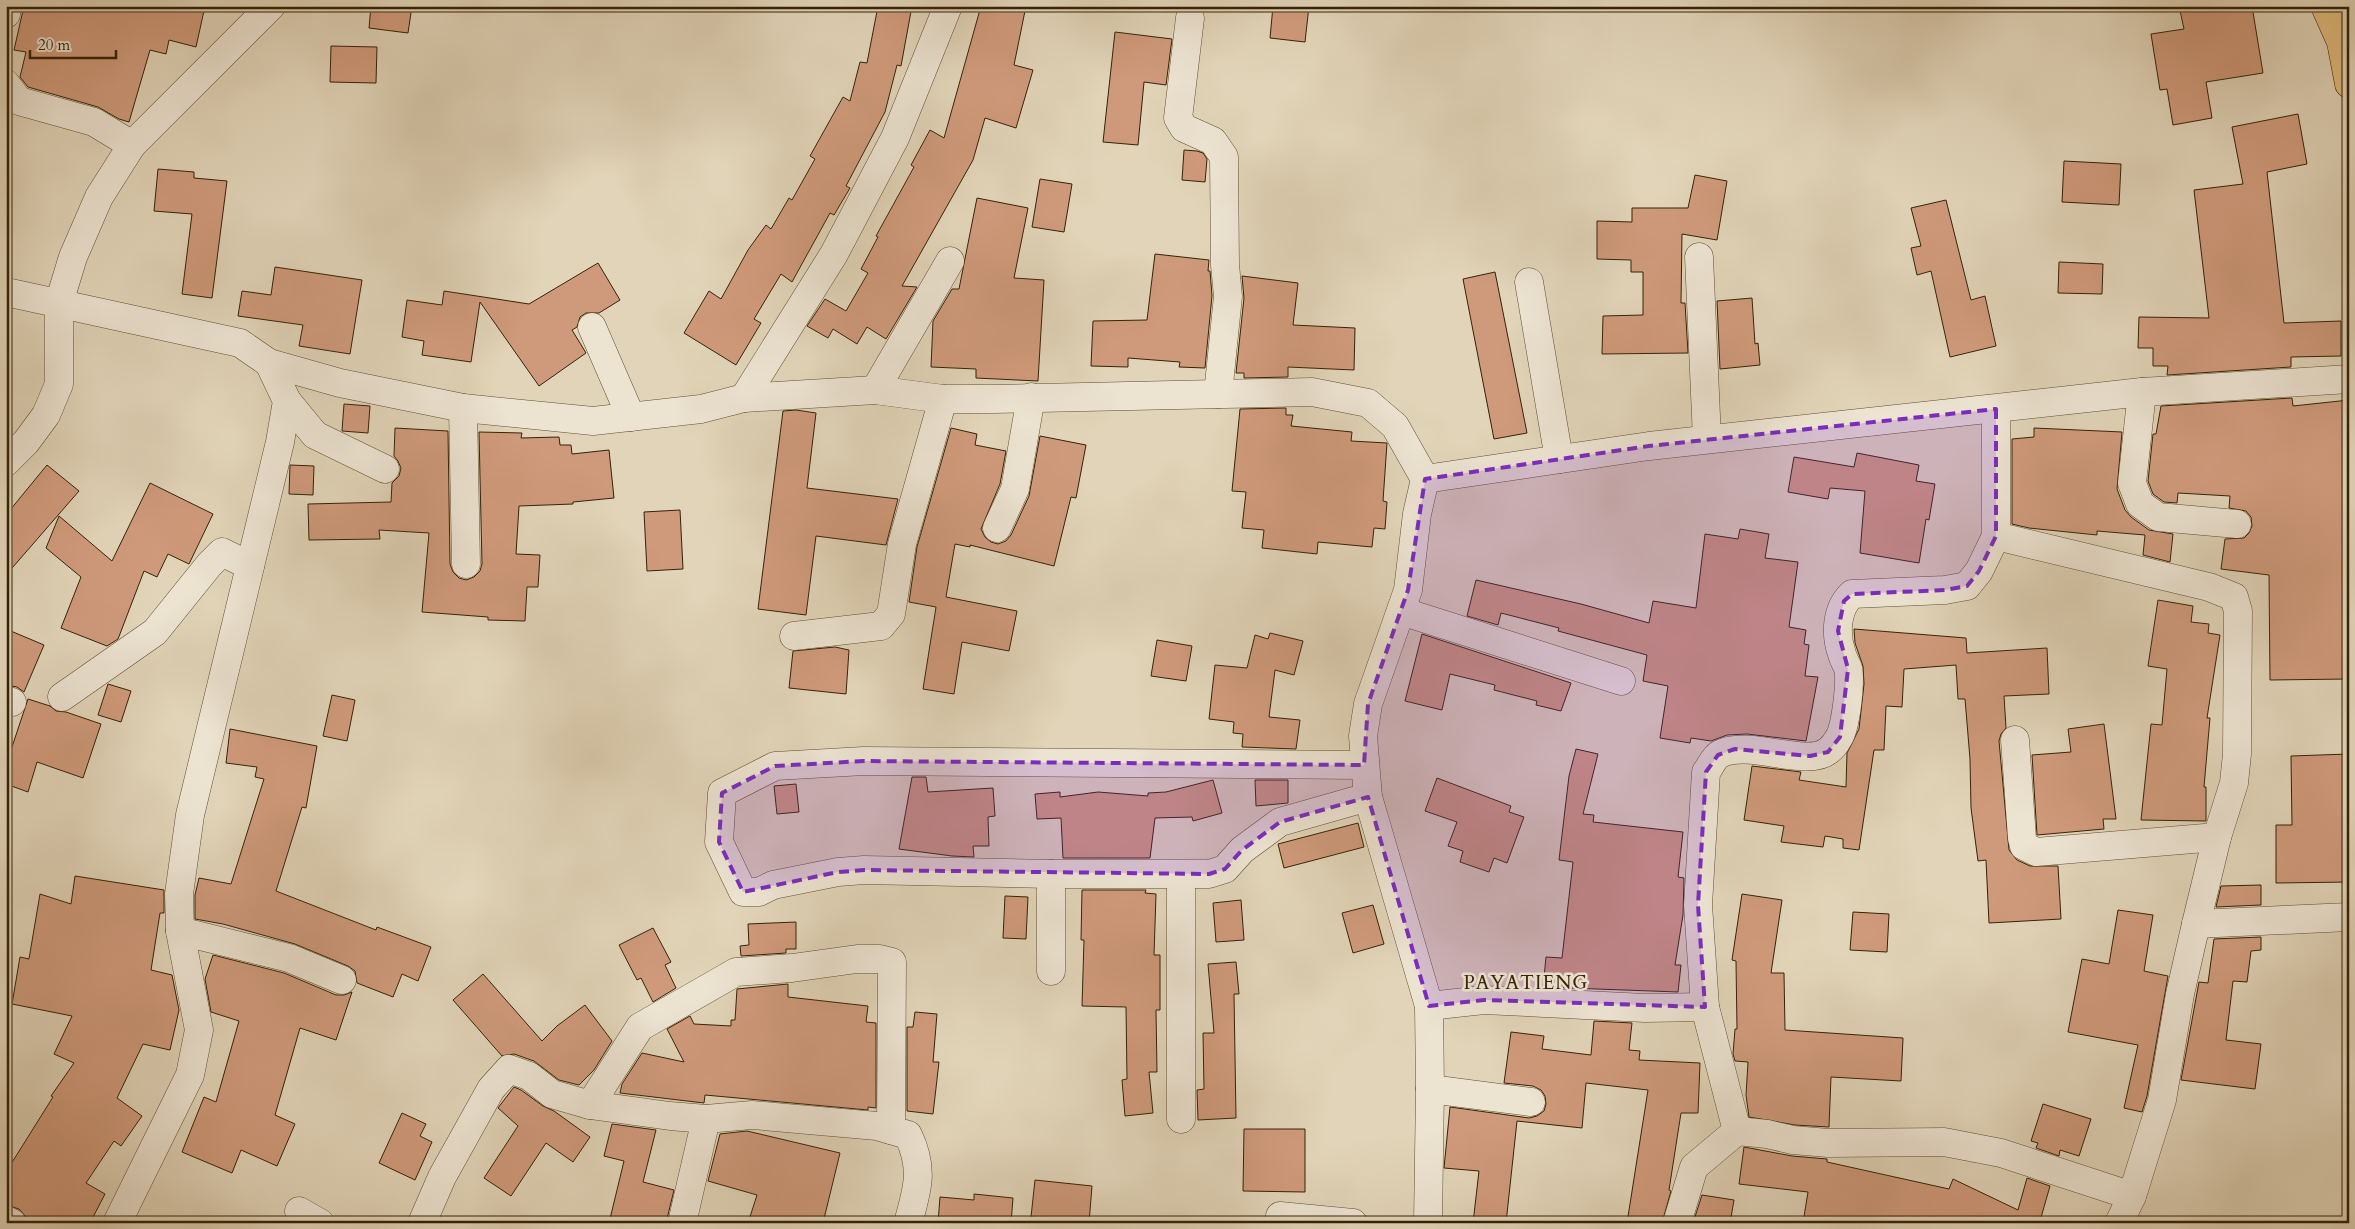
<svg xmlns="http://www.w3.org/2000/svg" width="2355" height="1229" viewBox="0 0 2355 1229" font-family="Cardo,serif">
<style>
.building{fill:#cf9a7b;stroke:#352205}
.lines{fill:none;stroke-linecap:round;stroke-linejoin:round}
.minor-casing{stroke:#604e32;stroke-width:29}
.highway-casing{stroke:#352205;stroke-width:29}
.minor{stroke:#ece3d1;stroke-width:28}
.highway{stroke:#e0ba7c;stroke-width:28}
.marked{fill:#7b2cbf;fill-opacity:0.2;stroke:#7b2cbf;stroke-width:4;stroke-dasharray:10 6;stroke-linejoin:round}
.labels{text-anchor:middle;stroke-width:5;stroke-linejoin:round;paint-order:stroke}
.quarter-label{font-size:19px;letter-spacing:1px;fill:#352205;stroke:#ece3d1}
</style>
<rect width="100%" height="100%" fill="#e1d4b8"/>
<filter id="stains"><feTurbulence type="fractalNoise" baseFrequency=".004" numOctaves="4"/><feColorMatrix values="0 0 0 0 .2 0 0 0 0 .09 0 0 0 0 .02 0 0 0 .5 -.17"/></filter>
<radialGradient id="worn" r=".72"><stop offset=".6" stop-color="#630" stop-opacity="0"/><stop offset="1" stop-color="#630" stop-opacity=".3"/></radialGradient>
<!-- building -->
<g class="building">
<polygon points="24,6 205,6 196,47 169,40 166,54 150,50 129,122 119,119 98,107 28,87 20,77 26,52 14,50"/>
<polygon points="371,6 412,6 408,33 369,28"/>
<polygon points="878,6 912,6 901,66 897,65 885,112 846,186 850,188 834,215 830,213 792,282 781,274 754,319 761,323 736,365 684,333 709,291 721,299 748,250 766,225 771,229 789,198 792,200 815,159 810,156 843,97 850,101 860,62 867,63"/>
<polygon points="981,6 1026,6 1014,65 1033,70 1016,128 985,118 973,160 902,286 917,287 886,339 867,327 857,344 833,329 828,338 807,326 825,299 846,311 868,273 861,269 878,237 876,236 914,167 911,165 930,130 944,138"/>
<polygon points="1273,6 1309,6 1305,42 1270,38"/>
<polygon points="2179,6 2252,6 2263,73 2206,82 2212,118 2173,125 2167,89 2160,90 2151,34 2184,29"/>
<polygon points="1115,32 1172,39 1166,85 1144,82 1138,145 1103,142"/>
<polygon points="331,46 377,47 376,83 330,82"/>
<polygon points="2298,114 2307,164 2267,172 2284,323 2341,321 2341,356 2291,357 2291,367 2167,375 2168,366 2153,366 2153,348 2138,348 2139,317 2209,318 2194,190 2243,184 2232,127"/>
<polygon points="1184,150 1197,151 1203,153 1207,159 1205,182 1182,180"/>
<polygon points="2064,161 2121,164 2119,205 2062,202"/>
<polygon points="158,169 194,172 194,178 227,181 212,298 182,294 192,214 154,211"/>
<polygon points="1695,175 1727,181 1717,240 1682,234 1681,303 1685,303 1688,353 1602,354 1603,316 1643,315 1643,272 1631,272 1631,260 1597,259 1597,221 1632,222 1632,208 1688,208"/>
<polygon points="1040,179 1072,184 1064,232 1032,227"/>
<polygon points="977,198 1028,208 1014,278 1044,280 1038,381 976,378 976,369 931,367 933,321 952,289 959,289"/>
<polygon points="1946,200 1971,300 1985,296 1996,346 1950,357 1931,271 1917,275 1911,248 1921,246 1911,208"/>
<polygon points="1155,254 1209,260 1208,271 1210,271 1212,296 1205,368 1179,367 1180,362 1128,358 1128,367 1091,366 1093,321 1147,320"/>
<polygon points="2059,262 2103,264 2102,294 2058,293"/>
<polygon points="598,263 620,300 599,313 586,313 580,317 577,327 572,330 586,353 539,386 480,302 471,362 422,355 424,341 402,337 407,300 442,305 444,291 529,304"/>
<polygon points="275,267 362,280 350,354 299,346 303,325 238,316 242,291 271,295"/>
<polygon points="1495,272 1527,433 1494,439 1463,279"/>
<polygon points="1242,276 1298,283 1293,325 1355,328 1354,370 1288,367 1288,377 1244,378 1244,373 1236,373 1244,298"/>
<polygon points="1752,298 1755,344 1758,343 1760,365 1720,369 1717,301"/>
<polygon points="2292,398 2293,406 2349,400 2349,679 2270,680 2269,575 2221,569 2225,539 2244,538 2249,533 2252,526 2251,517 2246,511 2229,508 2230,496 2178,493 2177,503 2164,502 2153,494 2148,481 2153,434 2156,434 2161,406"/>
<polygon points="344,404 370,406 368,433 342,431"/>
<polygon points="1286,408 1286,415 1293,415 1291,426 1352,432 1351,441 1387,443 1383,501 1387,502 1385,529 1374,528 1372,547 1318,542 1317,554 1262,548 1264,530 1242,528 1246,492 1232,491 1240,409"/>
<polygon points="796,410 816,413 807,488 898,499 886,545 816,536 806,615 758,609 783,411"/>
<polygon points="395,428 448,431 450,564 453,572 459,578 466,580 474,577 480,571 482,564 479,432 522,433 521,438 559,437 560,445 571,445 572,454 609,450 614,498 573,502 573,504 519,506 516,554 540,555 538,587 527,587 525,621 488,620 488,617 422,612 429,533 379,530 380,539 309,540 308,504 391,502 392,483 399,476 401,468 398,461 394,456"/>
<polygon points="951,428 977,434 975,445 1006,451 1000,484 981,529 985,537 991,542 998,544 1006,541 1011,535 1029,496 1040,436 1086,445 1076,498 1071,497 1054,566 970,545 970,547 955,544 946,597 1017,611 1009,651 962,642 954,694 923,689 936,607 909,602 917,547"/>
<polygon points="2034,428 2122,432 2117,489 2125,510 2131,517 2149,530 2173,534 2170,562 2143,555 2145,535 2097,531 2097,535 2029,528 2012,524 2012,439 2034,437"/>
<polygon points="1857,453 1919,465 1916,481 1935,484 1929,520 1926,519 1919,563 1860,553 1865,491 1830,488 1828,499 1788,492 1794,457 1854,467"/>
<polygon points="47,465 79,491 6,575 6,515"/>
<polygon points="290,465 314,466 313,495 289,494"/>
<polygon points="150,483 213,514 189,564 168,554 157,577 144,571 118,639 107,646 61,628 81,577 46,548 59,516 112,561"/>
<polygon points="680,510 683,569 647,571 644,512"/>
<polygon points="1740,529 1769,534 1765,558 1798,562 1789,627 1806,630 1804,644 1809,645 1805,676 1818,677 1806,741 1747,734 1727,735 1711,741 1691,738 1690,743 1660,738 1668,686 1643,681 1647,655 1558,631 1559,628 1501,613 1498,625 1467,616 1476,580 1581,604 1649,623 1653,601 1696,608 1705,534 1738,539"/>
<polygon points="2158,600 2193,606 2191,622 2209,624 2208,633 2220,635 2207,718 2210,718 2204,787 2206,787 2206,821 2141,820 2151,724 2162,725 2166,680 2167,669 2148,666"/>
<polygon points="6,629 44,645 24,692 17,687 6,685"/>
<polygon points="1854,629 1966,638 1967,653 2047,648 2049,694 2004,696 2006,728 2001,734 1999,741 2009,850 2017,860 2030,866 2058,866 2061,919 1989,923 1986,860 1978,861 1971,808 1970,759 1965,699 1958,699 1956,665 1904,669 1902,707 1886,706 1884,750 1874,750 1859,850 1843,848 1843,839 1825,836 1823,847 1781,842 1784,826 1744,820 1752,766 1801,772 1799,780 1846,787 1847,753 1859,729 1864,684 1863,666 1855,643"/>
<polygon points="1270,633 1303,641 1294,675 1275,670 1269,717 1300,720 1296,749 1242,747 1243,734 1233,733 1234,722 1209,719 1215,665 1247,668 1255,635 1268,639"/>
<polygon points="1422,634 1571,683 1561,711 1536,705 1537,701 1494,690 1495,685 1450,674 1442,710 1405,701"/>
<polygon points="1157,640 1192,646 1186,681 1151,676"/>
<polygon points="835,647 849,650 846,694 789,688 793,651"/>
<polygon points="108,684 131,691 121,722 98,715"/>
<polygon points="332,695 355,700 347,741 323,736"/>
<polygon points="28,699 50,706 56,711 66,712 101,724 83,778 37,762 28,792 6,784 6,765"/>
<polygon points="2104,724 2116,819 2103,819 2104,829 2037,835 2032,755 2071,752 2068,729"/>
<polygon points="230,729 317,746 306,808 302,807 276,891 376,930 377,927 431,947 418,981 402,974 393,997 357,983 355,971 348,966 295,944 223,924 195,919 195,895 199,878 231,884 264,779 255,777 257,767 226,763"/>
<polygon points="1576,749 1598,754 1583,814 1594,815 1593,822 1683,832 1678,877 1684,878 1683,915 1675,965 1681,965 1678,992 1543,987 1546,957 1562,958 1573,862 1559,860 1569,776"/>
<polygon points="2349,754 2349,882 2276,883 2276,825 2292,825 2291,756"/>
<polygon points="912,777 926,777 928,792 993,788 995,816 988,817 989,846 973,846 974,857 952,856 899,849"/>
<polygon points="1437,778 1511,806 1509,812 1524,817 1507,863 1494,858 1489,872 1460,862 1463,851 1448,846 1457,822 1425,811"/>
<polygon points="1213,780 1222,813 1193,821 1192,817 1155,818 1150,858 1063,858 1061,818 1037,819 1035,794 1060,792 1060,797 1098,792 1148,796 1148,793 1166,792"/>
<polygon points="1255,780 1288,780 1288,803 1256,806"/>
<polygon points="796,784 799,812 777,814 774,786"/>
<polygon points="1358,823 1364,847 1284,868 1278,844"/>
<polygon points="75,876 164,890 164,913 160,913 151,970 172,975 179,1010 170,1050 143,1044 117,1098 142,1116 121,1146 114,1141 86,1183 105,1194 90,1223 38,1223 26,1217 19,1209 6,1205 6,1172 53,1097 51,1096 74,1063 54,1054 72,1016 12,1004 20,957 29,959 40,894 71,904"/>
<polygon points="2261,885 2261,905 2216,907 2221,886"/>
<polygon points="1082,890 1146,890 1145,893 1156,894 1154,955 1160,955 1160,1010 1156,1010 1157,1072 1149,1072 1153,1113 1125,1116 1122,1080 1127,1079 1126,1007 1082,1006 1084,940 1081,940"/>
<polygon points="1742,894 1782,900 1771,973 1784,973 1785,1030 1903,1038 1901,1081 1831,1077 1829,1127 1795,1125 1749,1117 1746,1095 1748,1062 1735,1061 1733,1054 1735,1029 1737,1029 1736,961 1732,960"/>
<polygon points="1005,896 1028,897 1026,939 1003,938"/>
<polygon points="1241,900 1244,940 1216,942 1213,903"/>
<polygon points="1373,905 1384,944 1353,953 1342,913"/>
<polygon points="2118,910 2153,915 2144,971 2168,976 2147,1096 2142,1112 2124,1108 2138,1045 2068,1032 2082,959 2109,964"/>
<polygon points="1853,912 1889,914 1887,952 1850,950"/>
<polygon points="796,922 796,949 786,949 786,953 741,956 740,946 749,945 748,924"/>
<polygon points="653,928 671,962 665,965 676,988 653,1002 641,978 637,980 619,945"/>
<polygon points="2261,937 2261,950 2251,951 2247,982 2233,981 2226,1040 2261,1044 2255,1089 2181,1080 2199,982 2208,983 2214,939"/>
<polygon points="213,955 284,973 336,995 344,995 352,992 336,1040 300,1028 275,1115 295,1124 277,1166 241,1150 232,1173 182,1152 204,1097 216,1102 239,1021 211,1012 205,979"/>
<polygon points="1236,962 1239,994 1234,994 1236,1118 1198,1120 1197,1090 1204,1089 1203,1033 1214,1033 1208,964"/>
<polygon points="483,974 542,1041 557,1026 585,1005 612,1041 594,1070 579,1085 559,1080 534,1061 514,1054 502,1056 453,1000"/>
<polygon points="788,984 788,997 868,1006 866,1022 876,1023 876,1108 868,1107 868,1110 705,1095 704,1103 620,1093 622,1084 642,1053 684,1062 667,1029 690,1016 694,1024 731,1026 731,1020 735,1020 737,989"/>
<polygon points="915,1012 937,1014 933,1062 939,1062 933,1114 907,1111 907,1027 913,1027"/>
<polygon points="1594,1021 1632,1023 1629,1050 1640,1051 1639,1060 1700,1063 1698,1113 1681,1113 1669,1190 1671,1191 1662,1223 1627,1223 1648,1090 1586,1083 1582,1128 1517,1121 1506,1223 1473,1223 1479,1171 1444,1168 1450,1107 1529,1118 1537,1116 1544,1111 1546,1104 1545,1096 1541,1090 1533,1086 1504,1083 1511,1032 1544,1036 1542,1049 1591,1055"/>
<polygon points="514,1087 521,1090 543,1106 554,1111 590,1137 573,1162 546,1143 511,1196 484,1178 518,1126 498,1108"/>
<polygon points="2043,1104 2091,1119 2079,1156 2060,1150 2059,1156 2036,1148 2038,1143 2031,1141"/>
<polygon points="402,1113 426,1124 420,1136 432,1142 415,1180 379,1163"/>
<polygon points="612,1124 656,1130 643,1182 674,1190 666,1223 609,1223 624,1161 604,1156"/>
<polygon points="1244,1129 1305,1129 1305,1192 1243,1191"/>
<polygon points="747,1131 840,1153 823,1223 748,1223 757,1195 708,1181 720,1134"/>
<polygon points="1744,1147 1792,1156 1827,1159 1827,1162 1949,1189 1953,1179 2018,1210 2027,1178 2050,1186 2040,1221 2044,1223 1803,1223 1808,1192 1739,1184"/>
<polygon points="1035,1180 1092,1186 1089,1223 1031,1217"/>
<polygon points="974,1194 1013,1198 1011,1223 938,1223 940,1197 974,1200"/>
<polygon points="1702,1195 1734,1200 1730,1223 1693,1223"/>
</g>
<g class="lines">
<!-- minor casing -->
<g class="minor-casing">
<g id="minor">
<polyline points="6,14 7,6"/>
<polyline points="1190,18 1178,118 1184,128 1213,141 1224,157 1225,265 1228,296 1218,394"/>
<polyline points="6,84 19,101 94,122 132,145"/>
<polyline points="1699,257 1707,439"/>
<polyline points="1529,282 1559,459"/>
<polyline points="6,292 240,343 269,363 287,401 280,442 190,815 179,894 180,931 199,1030 190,1075 117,1223"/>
<polyline points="592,327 631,417"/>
<polyline points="269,363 340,383 463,408 593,421 701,409 744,398 875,390 943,399 993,399 1312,392 1368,403 1395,426 1425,479 1417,514 1408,590 1368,704 1363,736 1368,797 1429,1006 1430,1089 1428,1223"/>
<polyline points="875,390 950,261"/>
<polyline points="2142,392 2132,483 2140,504 2158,517 2237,524"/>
<polyline points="744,398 834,254 895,138 948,6"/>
<polyline points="287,401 315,435 385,469"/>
<polyline points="463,408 466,564"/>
<polyline points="6,462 26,442 46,415 59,384 59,303 73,257 99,197 132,145 271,6"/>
<polyline points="1425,479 1649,446 2142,392 2349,379"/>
<polyline points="997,528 1015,489 1031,397"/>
<polyline points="1996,536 2209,587 2234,597 2238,611 2237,754 2234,783 2217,837 2196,924 2180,994 2162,1100 2132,1196 2119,1223"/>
<polyline points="1401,611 1621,681"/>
<polyline points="794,636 881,626 891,614 902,544 943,399"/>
<polyline points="62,697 155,632 209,565 222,552 250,566"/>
<polyline points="6,700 12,702"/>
<polyline points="2015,740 2022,838 2024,846 2036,852 2217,837"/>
<polyline points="1364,765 864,761 775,766 722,793 719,842 743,892 759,892 773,885 838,872 864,870 1051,874 1209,874 1225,869 1242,850 1280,822 1368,797"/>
<polyline points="1181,875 1181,1119"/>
<polyline points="2196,924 2349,917"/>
<polyline points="180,931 289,958 342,980"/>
<polyline points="1051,971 1051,874"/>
<polyline points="1429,1006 1484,1000 1645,1008 1705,1007"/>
<polyline points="1430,1089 1531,1102"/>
<polyline points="590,1105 640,1027 736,972 792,968 857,959 880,959 892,962 891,1130"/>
<polyline points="1737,1131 1767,1134 1793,1140 1828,1143 1944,1142 2001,1153 2132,1196"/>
<polyline points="299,1211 320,1223"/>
<polyline points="1280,1216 1353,1223"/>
<polyline points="6,1220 12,1223"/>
<path d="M422,1223L442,1177L491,1089L509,1069L529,1076L552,1094L590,1105L670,1116L706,1119L752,1115L877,1126L908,1135C924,1168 918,1188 908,1223"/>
<polyline points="682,1223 706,1119"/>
<path d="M1677,1223L1694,1167L1737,1131L1705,1007L1698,905L1706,772C1710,767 1714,757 1720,754C1748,739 1806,768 1828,751C1832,748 1836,743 1838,739C1846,730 1851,680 1848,668C1846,663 1843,659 1842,654C1835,634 1836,609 1852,594L1945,590L1967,586L1979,571L1996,536V409"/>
</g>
</g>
<!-- highway casing -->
<g class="highway-casing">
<polyline id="highway" points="2325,6 2341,42 2349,84"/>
</g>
<!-- minor -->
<use href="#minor" class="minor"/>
<!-- highway -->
<use href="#highway" class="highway"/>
</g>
<!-- marked area -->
<path class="marked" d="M1996,409V536L1979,571L1967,586L1945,590L1852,594L1844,601L1838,631L1848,669L1840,737L1828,752L1810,756L1735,749L1718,755L1706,772L1698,905L1705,1007L1484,1000L1429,1006L1368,797L1280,822L1242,850L1225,869L1209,874L864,870L838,872L743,892L719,842L722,793L775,766L864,761L1364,765L1368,704L1408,590L1425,479L1649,446Z"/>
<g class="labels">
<!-- quarter labels -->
<g class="quarter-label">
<text x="1526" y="989">PAYATIENG</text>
</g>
</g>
<!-- margin -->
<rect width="2355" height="1229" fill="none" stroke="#e1d4b8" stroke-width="25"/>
<rect x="8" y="8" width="2340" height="1214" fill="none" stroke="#352205" stroke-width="2.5"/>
<rect x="12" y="12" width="2330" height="1204" fill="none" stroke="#352205"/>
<!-- scale -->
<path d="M30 50v8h86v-8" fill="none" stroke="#352205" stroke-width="2.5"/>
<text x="38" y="50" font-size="15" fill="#352205" stroke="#ece3d1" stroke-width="4" paint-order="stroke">20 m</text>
<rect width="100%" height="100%" filter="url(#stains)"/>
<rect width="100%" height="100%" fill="url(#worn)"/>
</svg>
